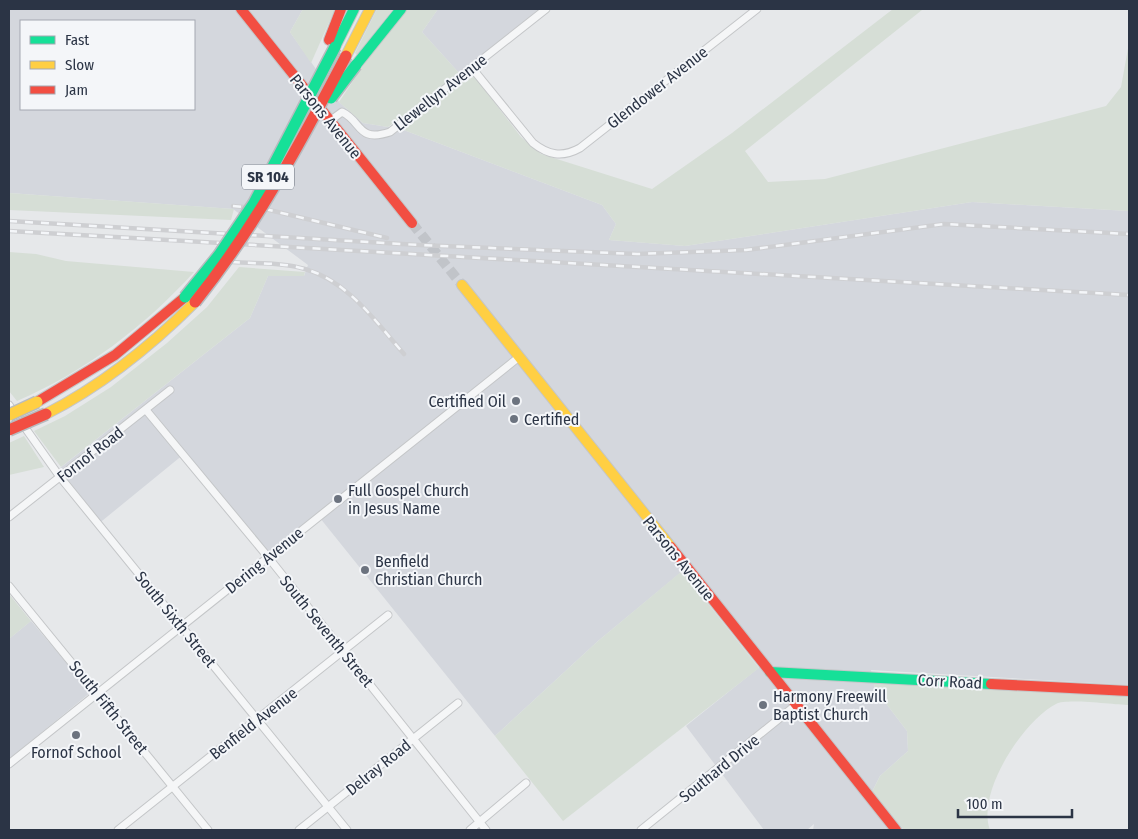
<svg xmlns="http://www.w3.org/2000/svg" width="1138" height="839" viewBox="0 0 1138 839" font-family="'Fira Sans Condensed',sans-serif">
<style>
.built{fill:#d4d7dd;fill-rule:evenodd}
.green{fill:#d6ded6}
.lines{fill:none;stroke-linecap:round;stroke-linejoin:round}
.secondary-tunnel{stroke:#c1c4c9;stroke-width:10;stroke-dasharray:10 5;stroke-linecap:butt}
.street-casing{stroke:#c4c6c8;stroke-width:9}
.fast-casing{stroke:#c4c6c8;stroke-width:12}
.slow-casing{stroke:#c4c6c8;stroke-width:12}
.jam-casing{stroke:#c4c6c8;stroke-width:12}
.street{stroke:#f5f6f7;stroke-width:7}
.fast{stroke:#16e098;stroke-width:10}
.slow{stroke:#ffcf43;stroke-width:10}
.jam{stroke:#f24e42;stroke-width:10}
.rail-casing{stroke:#cecfd2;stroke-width:4.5}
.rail{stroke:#f4f6f9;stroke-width:2.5;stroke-dasharray:8;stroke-linecap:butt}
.fast-bridge-casing{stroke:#b8bbbf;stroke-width:14;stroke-linecap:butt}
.slow-bridge-casing{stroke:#b8bbbf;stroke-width:14;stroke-linecap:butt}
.jam-bridge-casing{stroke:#b8bbbf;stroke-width:14;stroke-linecap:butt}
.fast-bridge{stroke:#16e098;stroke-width:11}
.slow-bridge{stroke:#ffcf43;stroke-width:11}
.jam-bridge{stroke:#f24e42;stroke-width:11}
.poi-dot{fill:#6c737f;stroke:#f4f6f9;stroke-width:2}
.labels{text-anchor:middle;stroke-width:4;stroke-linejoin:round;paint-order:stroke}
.shield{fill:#f4f6f9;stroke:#676e7b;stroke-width:1}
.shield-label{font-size:15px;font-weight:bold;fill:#2b3445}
.street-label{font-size:16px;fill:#2b3445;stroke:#f4f6f9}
.poi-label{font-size:16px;fill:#2b3445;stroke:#f4f6f9;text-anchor:start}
</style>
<rect width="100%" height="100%" fill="#e6e8ea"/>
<!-- built -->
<g class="built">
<path d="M9,9H303L290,32L339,102L363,123L401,129L602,205L616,224L609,240L685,246L972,202L1129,211V685L871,670L875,689L907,731L908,751L880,776L872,792L904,830H813L814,824L807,830H764L686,726L767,661L691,564L598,641L495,736L320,518L269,558L184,454L97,525L55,472L250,318L268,276H304L308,265L233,209L9,193ZM21,21H194V109H21Z"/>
<polygon points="438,9 539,9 459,73 422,32"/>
<polygon points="31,621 91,692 9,759 9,639"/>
</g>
<!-- green -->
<g class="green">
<polygon points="303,9 335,9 311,63 290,32"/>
<polygon points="377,9 393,9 357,55 355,53"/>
<polygon points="406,9 438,9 422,32 459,73 388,127 363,123 339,102 377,45"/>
<polygon points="893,9 922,10 745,151 768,182 825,179 1106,106 1121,87 1129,43 1129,211 972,202 685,246 609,240 616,224 602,205 401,129 466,78 475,77 521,137 541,154 652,189 732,133"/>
<polygon points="9,193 234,209 231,220 9,210"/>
<path d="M9,252L36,254L66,261L194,272C144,327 86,371 17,401L9,391Z"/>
<polygon points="239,267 305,272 304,276 268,276 250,318 61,467 34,431 65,416 111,387 167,343 207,307"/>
<polygon points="24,436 44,467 9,475 9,443"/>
<polygon points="682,571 759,668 563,821 495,736 598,641"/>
<polygon points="9,594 31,621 9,639 9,593"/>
<path d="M873,680L1129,695V705C1115,705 1067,698 1056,704C1023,721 976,793 990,830H904L872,792L880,776L908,751L907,731L875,689Z"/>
</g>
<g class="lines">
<!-- secondary-tunnel -->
<polyline class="secondary-tunnel" points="412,223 462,285"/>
<!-- street casing -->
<g class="street-casing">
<g id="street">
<path d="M472,68L533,143C548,155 562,158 580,148L757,9"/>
<path d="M331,120L342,112C362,121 357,143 390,132L546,9"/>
<polyline points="9,405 60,477 347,830"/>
<polyline points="146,410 268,557 486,830"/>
<polyline points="9,517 170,390"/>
<polyline points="9,586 208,830"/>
<polyline points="9,764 519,357"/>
<polyline points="118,830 388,615"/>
<polyline points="299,830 458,703"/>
<polyline points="470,830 526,783"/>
<polyline points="641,830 796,705"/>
</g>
</g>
<!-- fast casing -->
<g class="fast-casing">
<g id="fast">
<polyline points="335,47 354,9"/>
<polyline points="356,65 401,9"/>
<polyline points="770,672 991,684"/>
</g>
</g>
<!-- slow casing -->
<g class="slow-casing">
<g id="slow">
<polyline points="346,56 370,9"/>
<polyline points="462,285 671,547"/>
<path d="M46,414C103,385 150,347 195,302"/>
</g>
</g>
<!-- jam casing -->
<g class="jam-casing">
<g id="jam">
<polyline points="241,9 412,223"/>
<polyline points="329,40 341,9"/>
<polyline points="37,402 115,355 185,297"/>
<polyline points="671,547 896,830"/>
<polyline points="991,684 1129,691"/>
</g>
</g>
<!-- street -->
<use href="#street" class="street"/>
<!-- fast -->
<use href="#fast" class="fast"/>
<!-- slow -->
<use href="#slow" class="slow"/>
<!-- jam -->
<use href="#jam" class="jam"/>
<!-- rail casing -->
<g class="rail-casing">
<g id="rail">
<polyline points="233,206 265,209 387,238"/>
<polyline points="9,221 419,245 637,254 746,250 944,224 1129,234"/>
<polyline points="9,231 1129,295"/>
<path d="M232,262C256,264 282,262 305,269C348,281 376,322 404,354"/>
</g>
</g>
<!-- rail -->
<use href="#rail" class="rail"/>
<!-- fast-bridge casing -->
<g class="fast-bridge-casing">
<g id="fast-bridge">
<polyline points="331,98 356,65"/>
<polyline points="185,297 219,255 254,203 335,47"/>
</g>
</g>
<!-- slow-bridge casing -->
<g class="slow-bridge-casing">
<polyline id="slow-bridge" points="9,415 37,402"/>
</g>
<!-- jam-bridge casing -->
<g class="jam-bridge-casing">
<g id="jam-bridge">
<path d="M195,302C256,226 301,142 346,56"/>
<polyline points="9,430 46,414"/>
</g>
</g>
<!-- fast-bridge -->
<use href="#fast-bridge" class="fast-bridge"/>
<!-- slow-bridge -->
<use href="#slow-bridge" class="slow-bridge"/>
<!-- jam-bridge -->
<use href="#jam-bridge" class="jam-bridge"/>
</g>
<!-- markers -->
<g class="poi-dot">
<circle cx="516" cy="401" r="5"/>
<circle cx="514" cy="419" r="5"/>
<circle cx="338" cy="499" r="5"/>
<circle cx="365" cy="570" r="5"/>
<circle cx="763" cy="705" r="5"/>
<circle cx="76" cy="735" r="5"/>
</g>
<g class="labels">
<!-- shield labels -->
<rect class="shield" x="242" y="164.5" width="52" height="25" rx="4"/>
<g class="shield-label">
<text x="268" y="182">SR 104</text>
</g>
<!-- street labels -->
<g class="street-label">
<text transform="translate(657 87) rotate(-38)" y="6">Glendower Avenue</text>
<text transform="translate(440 92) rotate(-38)" y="6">Llewellyn Avenue</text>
<text transform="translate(326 116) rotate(51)" y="6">Parsons Avenue</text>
<text transform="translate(90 454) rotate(-38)" y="6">Fornof Road</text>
<text transform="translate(679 558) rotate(51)" y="6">Parsons Avenue</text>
<text transform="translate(264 560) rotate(-39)" y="6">Dering Avenue</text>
<text transform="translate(176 619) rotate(51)" y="6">South Sixth Street</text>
<text transform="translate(327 631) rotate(51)" y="6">South Seventh Street</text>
<text transform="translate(950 681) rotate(3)" y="6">Corr Road</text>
<text transform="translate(109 707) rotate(51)" y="6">South Fifth Street</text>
<text transform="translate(253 723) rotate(-38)" y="6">Benfield Avenue</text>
<text transform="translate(378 767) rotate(-39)" y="6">Delray Road</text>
<text transform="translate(719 768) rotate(-39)" y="6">Southard Drive</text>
</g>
<!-- poi labels -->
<g class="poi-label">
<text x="506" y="407" text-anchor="end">Certified Oil</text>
<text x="524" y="425">Certified</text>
<text x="348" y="496">Full Gospel Church<tspan x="348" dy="18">in Jesus Name</tspan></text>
<text x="375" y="567">Benfield<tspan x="375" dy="18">Christian Church</tspan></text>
<text x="773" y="702">Harmony Freewill<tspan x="773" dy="18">Baptist Church</tspan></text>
<text x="76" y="758" text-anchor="middle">Fornof School</text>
</g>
</g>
<!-- border -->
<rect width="1138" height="839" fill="none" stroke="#2b3445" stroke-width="20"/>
<!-- legend -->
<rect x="20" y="20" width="175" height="90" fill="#f4f6f9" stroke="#a4a8b1"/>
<rect x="30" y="36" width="25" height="8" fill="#16e098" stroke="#a4a8b1"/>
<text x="65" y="45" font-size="15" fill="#2b3445">Fast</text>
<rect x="30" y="61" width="25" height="8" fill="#ffcf43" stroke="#a4a8b1"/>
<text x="65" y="70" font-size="15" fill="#2b3445">Slow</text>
<rect x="30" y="86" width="25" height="8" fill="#f24e42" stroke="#a4a8b1"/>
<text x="65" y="95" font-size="15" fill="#2b3445">Jam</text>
<!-- scale -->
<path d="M958 809v8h114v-8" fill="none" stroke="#2b3445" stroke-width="2.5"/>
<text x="966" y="809" font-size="15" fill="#2b3445" stroke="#f4f6f9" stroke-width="4" paint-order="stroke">100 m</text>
</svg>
